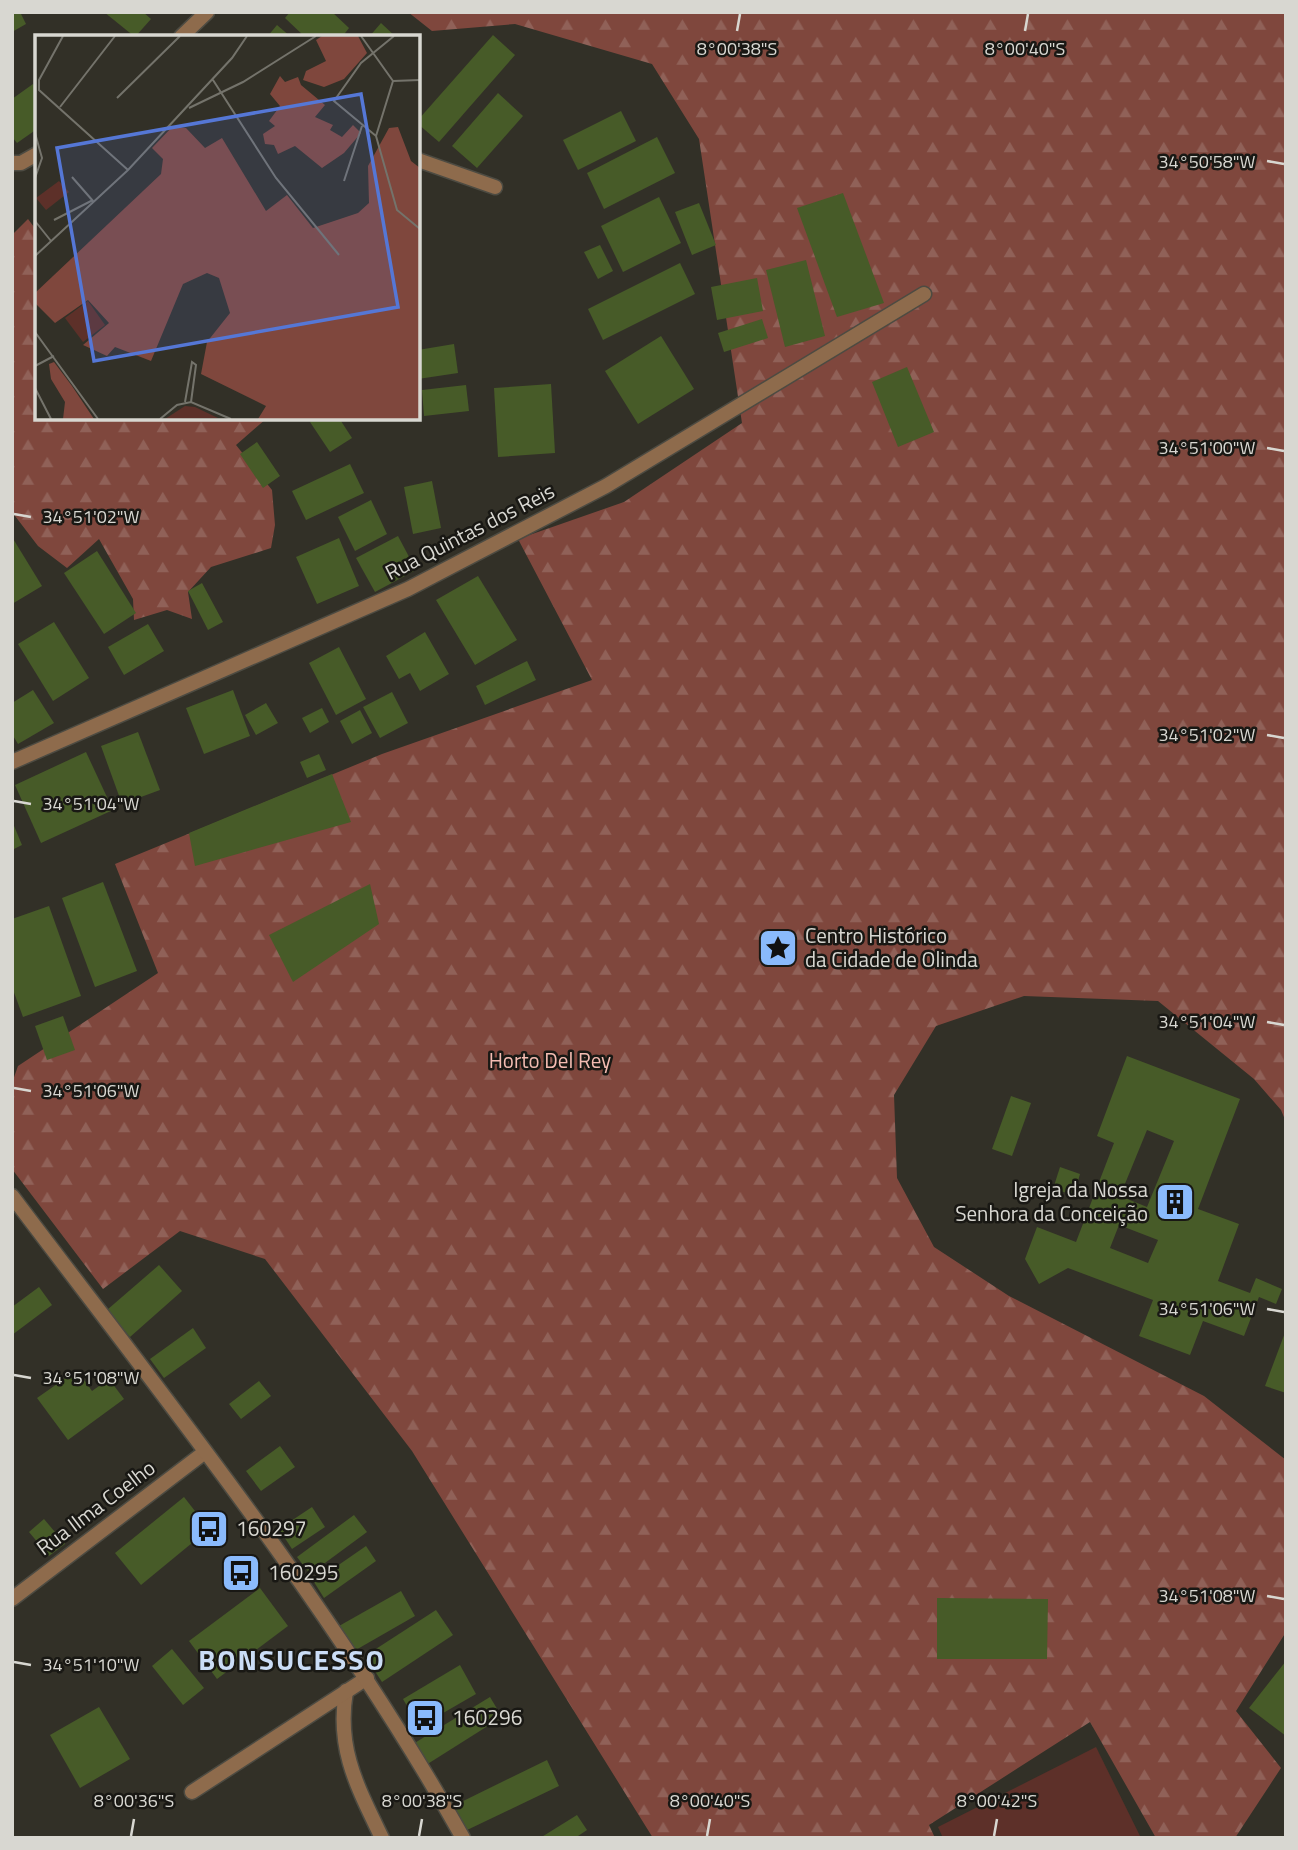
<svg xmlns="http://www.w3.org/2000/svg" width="1298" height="1850" viewBox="0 0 1298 1850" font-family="'Titillium Web',sans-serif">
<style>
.forest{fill:url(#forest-firs)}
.pitch{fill:#5d3029}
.building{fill:#475b28;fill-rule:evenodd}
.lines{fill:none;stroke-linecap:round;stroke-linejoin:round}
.service-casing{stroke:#4d4b42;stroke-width:17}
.minor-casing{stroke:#4d4b42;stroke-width:17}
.tertiary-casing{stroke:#4d4b42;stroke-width:17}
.service{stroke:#8e6b4c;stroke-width:14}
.minor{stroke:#8e6b4c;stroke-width:14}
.tertiary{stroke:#8e6b4c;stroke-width:14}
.ticks{fill:none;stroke:#d8d7d1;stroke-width:2.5}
.labels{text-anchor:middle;stroke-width:5;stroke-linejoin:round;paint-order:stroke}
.street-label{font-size:21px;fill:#d8d7d1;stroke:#191814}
.poi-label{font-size:21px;fill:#d8d7d1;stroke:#191814;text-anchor:start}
.park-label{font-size:21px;fill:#f4bcb2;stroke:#191814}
.district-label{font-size:28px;font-weight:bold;letter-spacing:2px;fill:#cbddf6;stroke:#191814}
.inset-road{fill:none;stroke:#74736b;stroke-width:2}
.view{fill:#5577d6;fill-opacity:0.15;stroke:#5577d6;stroke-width:3.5}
.inset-edge{fill:none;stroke:#d8d7d1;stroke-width:3.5}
.ticks-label{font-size:18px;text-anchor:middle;fill:#d8d7d1;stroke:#191814;stroke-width:5;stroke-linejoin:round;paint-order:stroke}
</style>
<defs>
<pattern id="forest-firs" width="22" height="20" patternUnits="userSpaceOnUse" patternTransform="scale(1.75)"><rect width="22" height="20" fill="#7f473d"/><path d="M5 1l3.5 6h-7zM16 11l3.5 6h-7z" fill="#906158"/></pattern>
</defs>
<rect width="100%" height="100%" fill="#323027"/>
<!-- forest -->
<g class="forest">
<polygon points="408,12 1286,12 1286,1122 1281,1110 1254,1079 1158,1001 1024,996 936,1026 894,1095 897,1178 934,1247 1009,1296 1204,1396 1286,1460 1286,1632 1236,1711 1281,1768 1235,1838 1156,1838 1090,1722 929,1825 935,1838 653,1838 412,1451 265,1259 180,1231 103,1289 12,1169 12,1083 18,1066 158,973 115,864 382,754 592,680 518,539 624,502 742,423 699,139 652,64 515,24 432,31"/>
<polygon points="28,219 37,231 37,418 267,418 236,445 272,490 275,525 271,548 211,567 188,592 192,619 167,610 134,620 133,599 99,539 67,568 38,546 12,512 12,235"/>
</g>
<!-- pitch -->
<polygon class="pitch" points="1096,1747 1141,1838 943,1838 938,1827"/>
<!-- building -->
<g class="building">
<polygon points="12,12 20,12 26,24 12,32"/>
<polygon points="104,12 143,12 151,19 135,37"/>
<polygon points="290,12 332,12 349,28 342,37 305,37 285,18"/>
<polygon points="381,23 396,37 369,37"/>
<polygon points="277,25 291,37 267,37"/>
<polygon points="493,35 515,55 439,142 418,124 418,120"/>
<polygon points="33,84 37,89 37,129 17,143 12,137 12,99"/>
<polygon points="498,93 523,116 477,168 452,146"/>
<polygon points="621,111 636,141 578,170 563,140"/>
<polygon points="657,137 675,173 604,209 587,173"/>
<polygon points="843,193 884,303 837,317 797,208"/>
<polygon points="659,197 681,243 623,272 601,226"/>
<polygon points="699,203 716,245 692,255 675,212"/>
<polygon points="600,245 613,271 598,279 584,252"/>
<polygon points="806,260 825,336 785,347 766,270"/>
<polygon points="680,263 695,294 603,340 588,309"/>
<polygon points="757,278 763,311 717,320 711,287"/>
<polygon points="762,319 768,338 724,352 718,333"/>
<polygon points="661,336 694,389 638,424 605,371"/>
<polygon points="454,344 458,373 418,379 418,350"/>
<polygon points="907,367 934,432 898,447 872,382"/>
<polygon points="551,384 555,453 498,457 494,388"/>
<polygon points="466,385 469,411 424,416 422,390"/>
<polygon points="316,418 339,418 352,438 330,452 310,422"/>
<polygon points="257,442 280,476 263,488 240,454"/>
<polygon points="350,464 364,493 306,520 292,491"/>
<polygon points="432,481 441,528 413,534 404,487"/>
<polygon points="371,500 387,534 355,551 338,517"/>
<polygon points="398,536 416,570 375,592 356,558"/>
<polygon points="12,537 42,586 12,604"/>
<polygon points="339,538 359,586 317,604 296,557"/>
<polygon points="97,551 136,613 104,634 64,573"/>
<polygon points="478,576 517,640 475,665 436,600"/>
<polygon points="202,583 223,622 208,630 188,591"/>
<polygon points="54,622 89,678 53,701 18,644"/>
<polygon points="148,624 164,651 124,675 108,647"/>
<polygon points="425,632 449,674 420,691 410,673 399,679 386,656"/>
<polygon points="339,647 366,699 336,715 309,663"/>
<polygon points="527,661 536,680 485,705 476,686"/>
<polygon points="33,690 54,723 18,744 12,734 12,703"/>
<polygon points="233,690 250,736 204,754 186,708"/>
<polygon points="392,692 408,723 380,738 363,707"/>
<polygon points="266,703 278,723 256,735 245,715"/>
<polygon points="322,708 329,722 310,733 302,718"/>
<polygon points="360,710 372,733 352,744 340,721"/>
<polygon points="138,732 160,790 122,804 101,746"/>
<polygon points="86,752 113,810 41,843 15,785"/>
<polygon points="319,754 326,770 307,778 300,762"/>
<polygon points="332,774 351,822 195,866 189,833"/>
<polygon points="12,821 22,845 12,850"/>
<polygon points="103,882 137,971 95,987 62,898"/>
<polygon points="370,884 379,924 293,982 269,935"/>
<polygon points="49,906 81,996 23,1017 12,987 12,919"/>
<polygon points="63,1016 75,1050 47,1060 35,1026"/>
<path d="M1127,1056L1240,1099L1198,1209L1239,1224L1218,1281L1250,1293L1256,1278L1282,1289L1276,1304L1259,1297L1244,1336L1203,1321L1190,1355L1139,1336L1153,1300L1068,1268L1039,1284L1025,1259L1037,1227L1076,1242L1114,1143L1097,1136ZM1147,1130L1174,1141L1147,1207L1120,1196ZM1119,1225L1158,1240L1148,1263L1110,1248Z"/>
<polygon points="1011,1096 1031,1103 1012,1156 992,1149"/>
<polygon points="1060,1167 1080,1174 1074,1195 1053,1189"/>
<polygon points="159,1265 182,1291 130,1337 107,1310"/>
<polygon points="39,1287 52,1305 12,1335 12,1307"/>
<polygon points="193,1328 206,1348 164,1378 150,1359"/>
<polygon points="1286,1330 1286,1393 1265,1386"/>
<polygon points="77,1370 92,1391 109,1379 124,1399 68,1440 37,1398"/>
<polygon points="259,1381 271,1396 241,1419 229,1404"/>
<polygon points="280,1446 295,1467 261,1491 246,1471"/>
<polygon points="184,1497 209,1529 141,1585 115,1553"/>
<polygon points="312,1507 325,1527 292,1549 279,1529"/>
<polygon points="354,1515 367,1532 310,1574 297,1557"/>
<polygon points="44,1519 65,1544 49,1556 29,1532"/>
<polygon points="366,1546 376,1561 324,1598 314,1582"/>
<polygon points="260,1588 288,1626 217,1679 189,1641"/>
<polygon points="401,1591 415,1616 354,1651 339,1626"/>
<polygon points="937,1598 1048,1599 1047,1659 937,1659"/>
<polygon points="436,1610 453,1635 382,1682 365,1656"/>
<polygon points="172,1649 204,1688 183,1705 152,1666"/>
<polygon points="1286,1661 1286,1736 1249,1708"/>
<polygon points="460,1665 476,1694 419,1727 403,1699"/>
<polygon points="490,1697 502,1717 426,1765 413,1744"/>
<polygon points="99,1707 130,1759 80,1788 50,1735"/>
<polygon points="547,1760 559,1786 465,1831 453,1806"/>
<polygon points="577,1815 587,1830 575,1838 540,1838"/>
</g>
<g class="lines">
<!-- service casing -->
<g class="service-casing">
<path id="service" d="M346,1691C336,1749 358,1788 382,1838"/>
</g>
<!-- minor casing -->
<g class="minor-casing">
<g id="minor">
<polyline points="181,37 207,12"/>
<polyline points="418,160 495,187"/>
<polyline points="12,163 21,163 37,154"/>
<polyline points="12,762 408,589 606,486 924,294"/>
<polyline points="12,1599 205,1452"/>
<polyline points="192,1792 367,1678"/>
</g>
</g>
<!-- tertiary casing -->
<g class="tertiary-casing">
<path id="tertiary" d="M12,1196C169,1404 335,1610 463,1838"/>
</g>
<!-- service -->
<use href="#service" class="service"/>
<!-- minor -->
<use href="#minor" class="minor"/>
<!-- tertiary -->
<use href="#tertiary" class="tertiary"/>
</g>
<!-- ticks -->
<path class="ticks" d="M737,31L740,14M1025,31L1028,14M1267,161L1284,164M1267,448L1284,451M14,514L31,517M1267,735L1284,738M14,801L31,804M1267,1022L1284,1025M14,1088L31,1091M1267,1309L1284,1312M14,1375L31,1378M1267,1596L1284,1599M14,1662L31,1665M131,1836L134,1819M419,1836L422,1819M707,1836L710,1819M994,1836L997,1819"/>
<!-- icons -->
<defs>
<g id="sight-square" transform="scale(2.0125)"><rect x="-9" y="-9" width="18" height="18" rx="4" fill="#8abafc" stroke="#191814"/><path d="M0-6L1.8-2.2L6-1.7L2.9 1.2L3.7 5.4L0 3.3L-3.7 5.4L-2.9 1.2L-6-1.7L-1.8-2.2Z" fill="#111"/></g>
<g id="building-square" transform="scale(2.0125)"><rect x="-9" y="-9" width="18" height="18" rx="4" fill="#8abafc" stroke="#191814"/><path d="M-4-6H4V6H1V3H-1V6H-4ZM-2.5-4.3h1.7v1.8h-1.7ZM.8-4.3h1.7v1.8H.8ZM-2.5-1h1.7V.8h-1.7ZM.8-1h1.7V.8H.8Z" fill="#111"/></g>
<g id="bus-square" transform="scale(2.0125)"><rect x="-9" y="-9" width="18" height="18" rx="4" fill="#8abafc" stroke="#191814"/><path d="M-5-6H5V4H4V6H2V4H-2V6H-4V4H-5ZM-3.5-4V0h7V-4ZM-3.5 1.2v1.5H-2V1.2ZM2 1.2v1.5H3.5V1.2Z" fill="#111"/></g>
</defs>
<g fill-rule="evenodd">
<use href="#sight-square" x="778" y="948"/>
<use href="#building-square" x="1175" y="1202"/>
<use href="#bus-square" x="209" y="1529"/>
<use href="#bus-square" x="241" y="1573"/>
<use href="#bus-square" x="425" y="1718"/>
</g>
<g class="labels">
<!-- street labels -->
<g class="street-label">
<text transform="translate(470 532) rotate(-27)" y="7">Rua Quintas dos Reis</text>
<text transform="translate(96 1508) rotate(-37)" y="7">Rua Ilma Coelho</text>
</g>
<!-- poi labels -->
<g class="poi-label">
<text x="805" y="943">Centro Histórico<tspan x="805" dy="24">da Cidade de Olinda</tspan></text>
<text x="1148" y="1197" text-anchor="end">Igreja da Nossa<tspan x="1148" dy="24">Senhora da Conceição</tspan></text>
<text x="236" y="1536">160297</text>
<text x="268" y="1580">160295</text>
<text x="452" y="1725">160296</text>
</g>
<!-- park labels -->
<g class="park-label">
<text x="550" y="1068">Horto Del Rey</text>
</g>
<!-- district labels -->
<g class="district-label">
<text x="292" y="1670">BONSUCESSO</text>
</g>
</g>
<!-- overview -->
<g transform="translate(35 35)">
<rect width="385" height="385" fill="#323027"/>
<path d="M287,1H323L332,18L309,44L289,52L268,45L271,36L291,26L281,5ZM245,41L250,47L263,42L266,50L290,70L280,82L298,90L295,95L307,102L318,90L326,98L309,118L287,133L260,111L243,119L239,110L230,109L228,99L240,91L234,86L245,71L235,59ZM138,91L151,93L170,113L187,103L231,176L252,160L278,193L323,178L334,168L333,131L354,93L363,92L376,126L385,133V384H223L231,371L166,339L172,307L195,278L184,243L172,238L148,249L116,326L80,312L72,321L48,310L74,288L53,265L20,288L0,268V258L126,139L128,124L117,113ZM19,327L37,351L59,384H28L30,367L16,344L14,329Z" fill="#7f473d"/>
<path d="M150,371L160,372L183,383L130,384Z" fill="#5d3029"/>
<path d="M24,146L34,157L11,175L1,163ZM53,266L70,290L48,307L30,283Z" fill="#5d3029"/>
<path class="inset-road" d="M28,1L4,45V55L93,135M326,1L358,46M178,45L241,143L304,220M358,46L385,45M82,63L145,1M25,72L80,1M154,73L208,47L281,1M0,98L7,123L0,143M341,101L299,66L326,28L359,1M341,101L362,175L385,194M341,101L358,46M37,142L58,166M309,146L327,91M19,185L58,165M0,186L16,206M0,221L93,135L197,23L212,1M0,297L63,384M0,331L19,321M0,353L16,384M150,367L157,327L161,330L156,367M125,384L142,370L156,367L196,384"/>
<path class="view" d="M326,59L363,272L59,326L22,113Z"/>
<rect width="385" height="385" class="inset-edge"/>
</g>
<g class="ticks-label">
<text x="737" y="55">8°00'38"S</text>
<text x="1025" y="55">8°00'40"S</text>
<text x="1207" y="168">34°50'58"W</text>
<text x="1207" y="454">34°51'00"W</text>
<text x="91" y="523">34°51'02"W</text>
<text x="1207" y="741">34°51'02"W</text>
<text x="91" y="810">34°51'04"W</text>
<text x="1207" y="1028">34°51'04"W</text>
<text x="91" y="1097">34°51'06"W</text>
<text x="1207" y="1315">34°51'06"W</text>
<text x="91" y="1384">34°51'08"W</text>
<text x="1207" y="1602">34°51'08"W</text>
<text x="91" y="1671">34°51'10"W</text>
<text x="134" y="1807">8°00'36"S</text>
<text x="422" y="1807">8°00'38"S</text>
<text x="710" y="1807">8°00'40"S</text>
<text x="997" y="1807">8°00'42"S</text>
</g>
<!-- border -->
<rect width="1298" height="1850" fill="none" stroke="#d8d7d1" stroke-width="28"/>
</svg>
